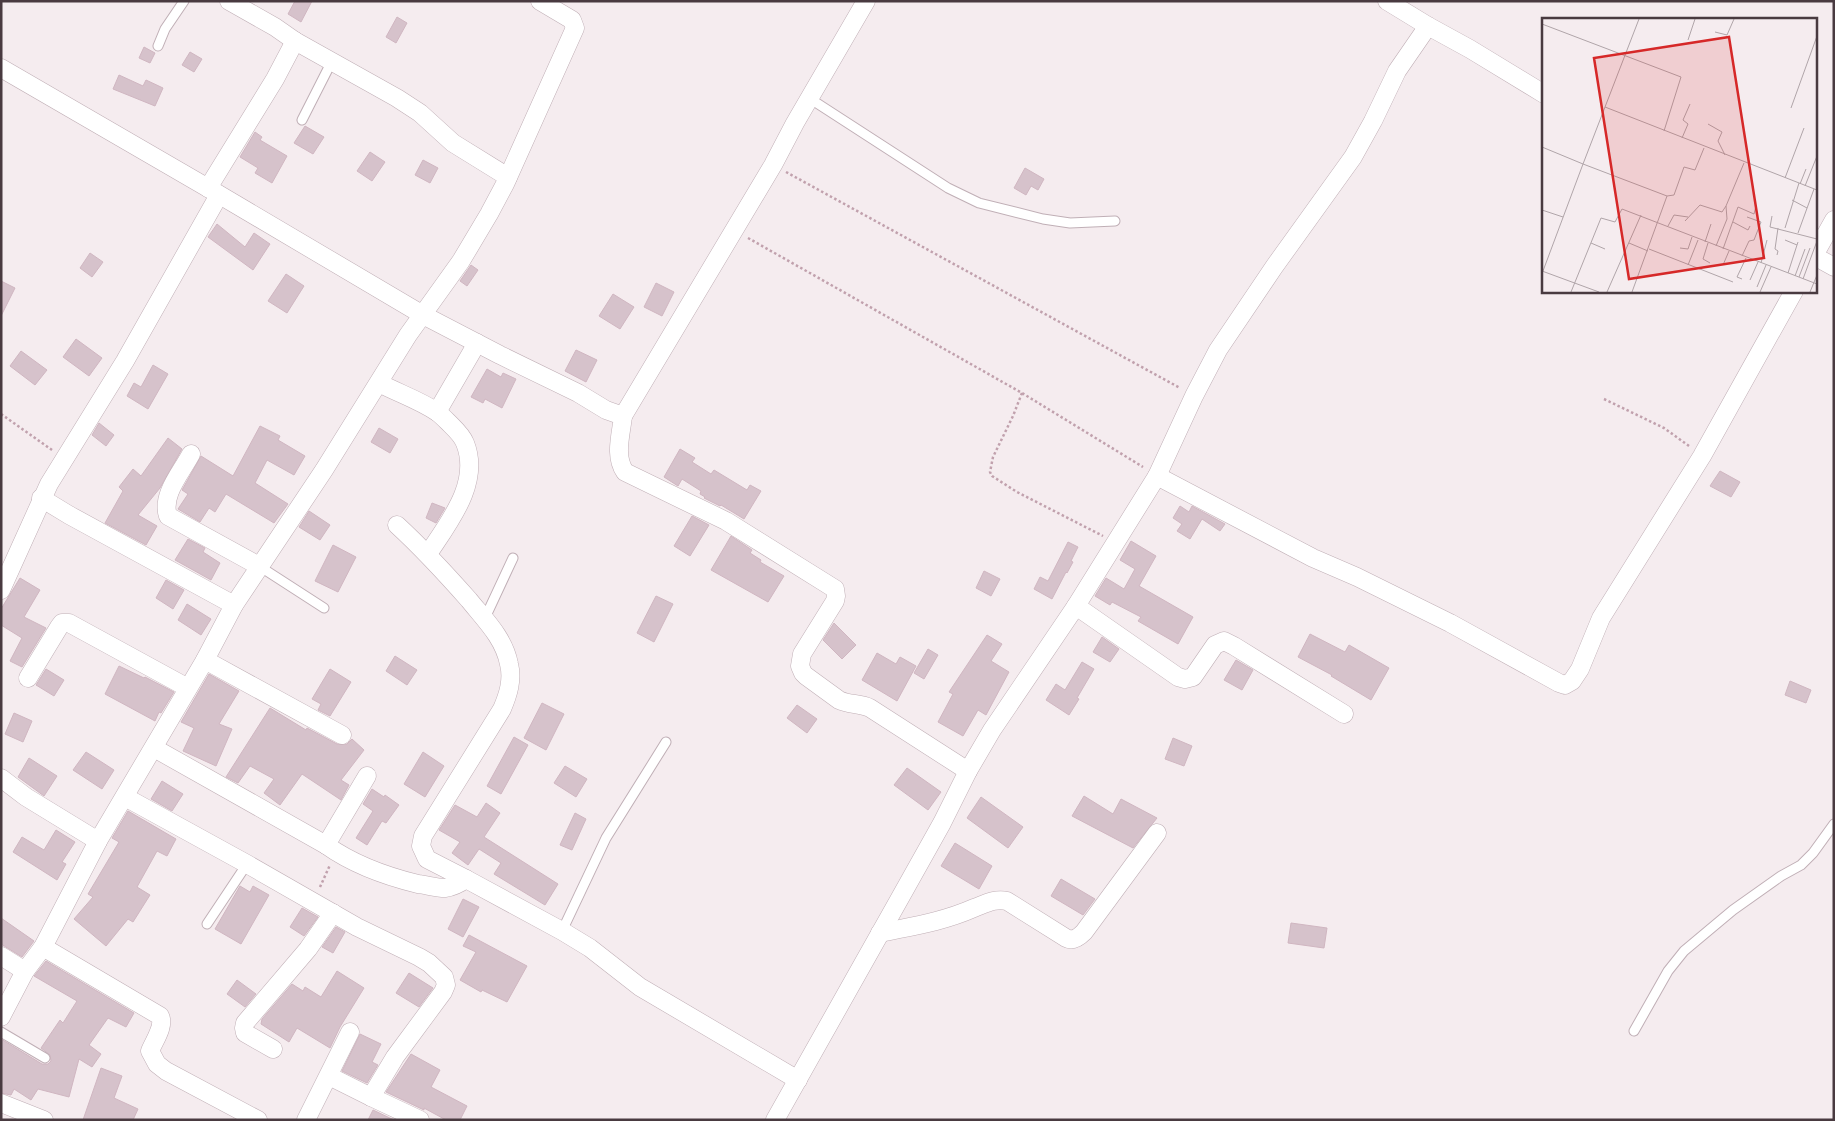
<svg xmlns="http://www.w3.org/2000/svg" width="1835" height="1121" viewBox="0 0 1835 1121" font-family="Arial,sans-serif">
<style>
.building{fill:#d6c2cb;stroke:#d0b6c1}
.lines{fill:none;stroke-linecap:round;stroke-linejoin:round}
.service-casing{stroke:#c0afb6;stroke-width:11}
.minor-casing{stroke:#c0afb6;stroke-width:19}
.path{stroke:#c1a1ad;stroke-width:2.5;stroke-dasharray:2.5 2.5;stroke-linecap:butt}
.service{stroke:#fff;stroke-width:9}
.minor{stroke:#fff;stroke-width:18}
.inset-road{fill:none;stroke:#b0a5a9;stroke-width:1}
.view{fill:#d62828;fill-opacity:0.15;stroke:#d62828;stroke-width:2.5}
.inset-edge{fill:none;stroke:#493a40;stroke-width:2.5}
</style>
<rect width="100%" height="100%" fill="#f5ecef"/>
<!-- building -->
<g class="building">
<polygon points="295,1 312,1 301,22 288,14"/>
<polygon points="397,17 407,23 396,43 386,37"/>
<polygon points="144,47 155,53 150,63 139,58"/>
<polygon points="190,52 202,59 194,72 182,65"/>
<polygon points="119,75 143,86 146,80 163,88 155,106 113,89"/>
<polygon points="305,126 324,137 313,154 294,143"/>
<polygon points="255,132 262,137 260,140 287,156 272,183 255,173 258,168 240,157"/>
<polygon points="370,152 385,162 372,181 357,171"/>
<polygon points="423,160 438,168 430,183 415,175"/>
<polygon points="1025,168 1044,179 1038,190 1031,186 1026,195 1014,188"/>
<polygon points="217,224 245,247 254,233 270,244 253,270 208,237"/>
<polygon points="90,253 103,262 92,277 80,268"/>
<polygon points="471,265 478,270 467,286 460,281"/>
<polygon points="286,274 304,286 287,313 268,301"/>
<polygon points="1,281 15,288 1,316"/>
<polygon points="656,283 674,292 662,316 644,307"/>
<polygon points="613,294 634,307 620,329 599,316"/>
<polygon points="76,339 102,358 89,376 63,357"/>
<polygon points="576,350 597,360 586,382 565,371"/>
<polygon points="21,351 47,370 35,385 10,366"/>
<polygon points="153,365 168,374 148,409 127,396 134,383 141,387"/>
<polygon points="487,369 501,377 503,373 516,379 502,408 485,399 483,403 471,397"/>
<polygon points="99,423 114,435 106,446 92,435"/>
<polygon points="260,426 280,436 278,440 305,456 294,475 267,460 255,483 288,504 274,523 226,494 215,512 209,508 200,522 178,509 188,494 182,490 201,456 233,476"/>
<polygon points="379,428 398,439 390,453 371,442"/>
<polygon points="168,438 182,449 160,488 138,515 157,526 146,545 105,523 123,491 119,487 133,469 141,476"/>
<polygon points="680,449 695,458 692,462 711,474 714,470 747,490 750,485 761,491 744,519 721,505 720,506 704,498 705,497 700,494 701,491 682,479 678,486 664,477"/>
<polygon points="1720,471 1740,482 1731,497 1710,486"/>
<polygon points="432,503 445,508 436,523 426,518"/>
<polygon points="1180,506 1189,512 1192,506 1225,524 1220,531 1202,519 1190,539 1177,531 1182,524 1173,518"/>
<polygon points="309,511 330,525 320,540 299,527"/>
<polygon points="692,516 709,525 690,556 674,546"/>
<polygon points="731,536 752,550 750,553 761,560 760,562 784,576 768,602 711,570"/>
<polygon points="188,539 205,548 203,552 220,563 211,580 175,560"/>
<polygon points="1131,541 1156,556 1139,586 1193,617 1178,644 1138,621 1141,617 1112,602 1110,605 1095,596 1106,578 1124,589 1135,569 1120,560"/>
<polygon points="1068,542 1078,547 1071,561 1073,562 1067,573 1066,572 1052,599 1034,589 1040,577 1048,581"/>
<polygon points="333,545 356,557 338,592 315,581"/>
<polygon points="984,571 1000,579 991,596 976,588"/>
<polygon points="20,578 40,590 24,617 46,628 22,667 10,661 22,638 1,625 1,609"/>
<polygon points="166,580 184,590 173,609 156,598"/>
<polygon points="656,596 673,604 654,642 637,633"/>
<polygon points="187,604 211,619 201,635 178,620"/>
<polygon points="834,623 856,645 842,659 823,640"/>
<polygon points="1310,634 1345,652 1349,645 1389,668 1371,700 1331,676 1332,675 1298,657"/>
<polygon points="987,635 1002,644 991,661 1009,672 986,715 978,710 963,736 938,722 953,694 949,692"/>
<polygon points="1102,637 1119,649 1110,662 1093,652"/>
<polygon points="928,649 938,655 924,679 914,673"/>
<polygon points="877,653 896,664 900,657 916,666 897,701 862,680"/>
<polygon points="395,656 417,670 407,685 386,671"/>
<polygon points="1236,660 1253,670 1242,690 1224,680"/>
<polygon points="1082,662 1094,669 1077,698 1079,699 1069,715 1046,700 1056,684 1065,690"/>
<polygon points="119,666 144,678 145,677 174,692 161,713 159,712 155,721 105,694"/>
<polygon points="46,669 64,680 54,696 36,685"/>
<polygon points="330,669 351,682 330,716 318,710 321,704 312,699"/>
<polygon points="209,674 239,691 219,724 232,729 216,766 183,751 194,728 181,722"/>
<polygon points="1790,681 1811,690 1806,703 1785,695"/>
<polygon points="542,703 564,714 546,750 524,738"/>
<polygon points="797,705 817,719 807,733 787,718"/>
<polygon points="270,708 306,730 307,728 337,744 347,744 352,739 364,750 341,780 349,785 341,800 302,774 280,805 264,793 274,779 250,766 238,783 226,777"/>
<polygon points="14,713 32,721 23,742 5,734"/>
<polygon points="514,737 528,745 501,794 487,786"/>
<polygon points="1173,738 1192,746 1184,766 1165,759"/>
<polygon points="86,752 114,770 102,789 73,770"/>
<polygon points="423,752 444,766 425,797 404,784"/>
<polygon points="29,758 57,776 44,796 18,777"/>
<polygon points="565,766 587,779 576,797 554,783"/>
<polygon points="907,768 941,792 928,810 894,785"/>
<polygon points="162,781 183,794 172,811 151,799"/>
<polygon points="372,789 384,797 385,795 399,805 386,823 382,821 367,845 356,838 373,811 363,804"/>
<polygon points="1084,796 1113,814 1121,799 1157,818 1133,848 1072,816"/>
<polygon points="981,797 1023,827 1008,848 967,818"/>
<polygon points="486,803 500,813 484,837 558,884 545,905 494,874 501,863 479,849 468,865 452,853 460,842 439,830 455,805 477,817"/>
<polygon points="128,811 176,839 167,856 157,851 137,887 150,895 133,922 128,919 106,946 74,919 93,897 88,894 119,842 112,838"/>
<polygon points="575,813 586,819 572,850 560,845"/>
<polygon points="56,830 75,842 62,862 66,864 57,880 13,852 22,837 44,850"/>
<polygon points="955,843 992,866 979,889 941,866"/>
<polygon points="1061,879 1095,899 1083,915 1051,896"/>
<polygon points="240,886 250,892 253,886 269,895 241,944 215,929"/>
<polygon points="463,899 479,907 463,937 448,929"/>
<polygon points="302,908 318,917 304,936 290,927"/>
<polygon points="1,918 34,941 22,957 1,944"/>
<polygon points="1291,923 1327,928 1324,948 1288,943"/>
<polygon points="336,927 345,932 333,953 322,947"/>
<polygon points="469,935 527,966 507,1002 482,990 481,992 460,980 476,952 463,946"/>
<polygon points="46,961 134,1013 126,1027 108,1018 89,1045 101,1054 92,1067 79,1059 69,1097 38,1089 31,1100 14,1089 11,1095 1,1093 1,1039 42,1064 48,1064 51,1061 50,1055 41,1048 60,1020 63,1023 77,1001 34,976"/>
<polygon points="337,971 364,988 340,1027 330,1048 297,1028 289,1042 261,1024 262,1019 292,984 303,991 305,987 321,997"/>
<polygon points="409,973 433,988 419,1007 396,993"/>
<polygon points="237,980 256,994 245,1007 227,994"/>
<polygon points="360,1034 381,1044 372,1062 378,1065 367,1083 342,1071"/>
<polygon points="411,1054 440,1070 431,1087 467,1106 460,1120 446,1120 424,1108 424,1110 386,1092"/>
<polygon points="101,1068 122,1076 114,1098 138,1109 133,1120 83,1120"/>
<polygon points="373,1110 394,1120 368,1120"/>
</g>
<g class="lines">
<!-- service casing -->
<g class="service-casing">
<g id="service">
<polyline points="158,46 165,29 184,1"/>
<polyline points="809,98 948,188 979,203 1043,219 1070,223 1115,221"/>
<polyline points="302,120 332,61"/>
<polyline points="259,566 324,608"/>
<polyline points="485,618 513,558"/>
<polyline points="207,924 247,864"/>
<polyline points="562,931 606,838 666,742"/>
<polyline points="1634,1031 1668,971 1684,951 1733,910 1781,876 1801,865 1813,853 1834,824"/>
<polyline points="1,1032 45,1058"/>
</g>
</g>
<!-- minor casing -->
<g class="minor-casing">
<g id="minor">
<polyline points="229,1 275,27 295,41 397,98 420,113 453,143 508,177"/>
<polyline points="1387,1 1428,26 1470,49 1544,94"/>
<path d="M1,68L208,188L423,315L500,355L578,393L606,410L623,416C621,435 614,456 625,472L726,521L835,589L836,596L835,601L802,654L800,666L803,673L806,676L839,700C849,705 860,703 870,708L968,771"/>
<polyline points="208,188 275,79 295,41"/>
<polyline points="1816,252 1834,220"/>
<polyline points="1816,257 1834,267"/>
<path d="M379,383C398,393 419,400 437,412C441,415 445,419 448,422C454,428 462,435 465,443C481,483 449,522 428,554"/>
<polyline points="437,412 477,343"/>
<polyline points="623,416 773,165 795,123 866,1"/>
<path d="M191,454C181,473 161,495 168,516L259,566"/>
<polyline points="1157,476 1313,558 1357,577 1450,623 1559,683 1565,685 1572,681 1580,669 1601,618 1702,456 1794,291"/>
<polyline points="41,498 69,515 234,605"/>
<path d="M397,525C423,549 446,574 469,600C485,620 504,638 509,664C513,680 508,695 502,709L423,836L421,846L427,859L466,879"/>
<polyline points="1,590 49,484 125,361 219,195"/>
<polyline points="1076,606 1178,677 1185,679 1193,677 1215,645 1224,641 1234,646 1344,714"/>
<polyline points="205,660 342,735"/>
<polyline points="28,678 59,627 62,623 69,623 188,688"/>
<path d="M154,748L326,845C354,865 385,876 418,884C427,885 436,888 445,888C453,887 459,884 466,879L562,931L590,948L640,987L798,1080"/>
<polyline points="1,778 26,797 98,841"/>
<polyline points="125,797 247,864 357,927 419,957 429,963 444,977 446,985 443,992 395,1057 371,1097 420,1120"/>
<polyline points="326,845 367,776"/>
<path d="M880,933C913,926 942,922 974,908C985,904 995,898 1007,901L1066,938C1073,942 1079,937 1084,932L1157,833"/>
<path d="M43,947L160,1016C165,1026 154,1041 150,1051L157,1064L166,1071L258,1120"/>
<polyline points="1,956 25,971"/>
<polyline points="1,1017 25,971 43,947 98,841 205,660 234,605 324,470 408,335 461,261 489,214 505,184 575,28 572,20 540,1"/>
<polyline points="273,1049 245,1033 244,1028 245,1023 308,949 333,913"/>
<polyline points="329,1076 371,1097"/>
<polyline points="1,1103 44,1120"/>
<polyline points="306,1120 350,1032"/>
<polyline points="775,1120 900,898 942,823 968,771 992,730 1076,606 1157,476 1194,396 1218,350 1274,267 1353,157 1373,121 1397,71 1428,26"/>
</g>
</g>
<!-- path -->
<g class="path">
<polyline points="786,172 1180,388"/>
<polyline points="748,238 1022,393 1143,467"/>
<polyline points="1022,393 1013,416 993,457 990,472 992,476 1017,492 1103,536"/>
<polyline points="1604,399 1664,428 1689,446"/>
<polyline points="1,414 52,450"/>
<polyline points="320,887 330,865"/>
</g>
<!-- service -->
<use href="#service" class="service"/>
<!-- minor -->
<use href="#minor" class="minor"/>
</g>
<!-- overview -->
<g transform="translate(1542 18)">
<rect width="275" height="275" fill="#f5ecef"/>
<path class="inset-road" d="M0,6L139,59L122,113M173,14L185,17L192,1M146,22L153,1M63,89L275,172M249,90L275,18M166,106L180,114L176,123L183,137M140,120L146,106L141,102L148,86M0,129L41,146L97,1M243,160L262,110M258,166L264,151M263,168L275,138M250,182L265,190M0,192L21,199M230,198L228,209L275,221M143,203L158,187L180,194L184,188M191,204L206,212L208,208M126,208L132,197L146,199M243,210L257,165M256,215L272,171M243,222L255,227L256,224M163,224L169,206M49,225L63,231M87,225L106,233M166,225L161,241L168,245M174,228L185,201L184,188L202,145M138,230L146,231L150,219M107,231L191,264M181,231L196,189L212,196L214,188M235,237L236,233L233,231L236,210M200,238L207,223L212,222L219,204L205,199M219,245L225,222M146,247L156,222M181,247L187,233M0,253L57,274M1,253L41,146L125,178M246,255L255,227M253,258L263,231M257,259L268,230M200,261L195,259L204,240M261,261L275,223M208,262L216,244M215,269L224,247M29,274L59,200L73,204L80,191L275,266M65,274L99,197M90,274L125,178L132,177L142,149L153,152L162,130M218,274L229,249M268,274L275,257"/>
<path class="view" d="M187,19L222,240L87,261L52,40Z"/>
<rect width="275" height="275" class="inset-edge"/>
</g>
<!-- border -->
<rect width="1835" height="1121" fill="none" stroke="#493a40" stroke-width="5"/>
</svg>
